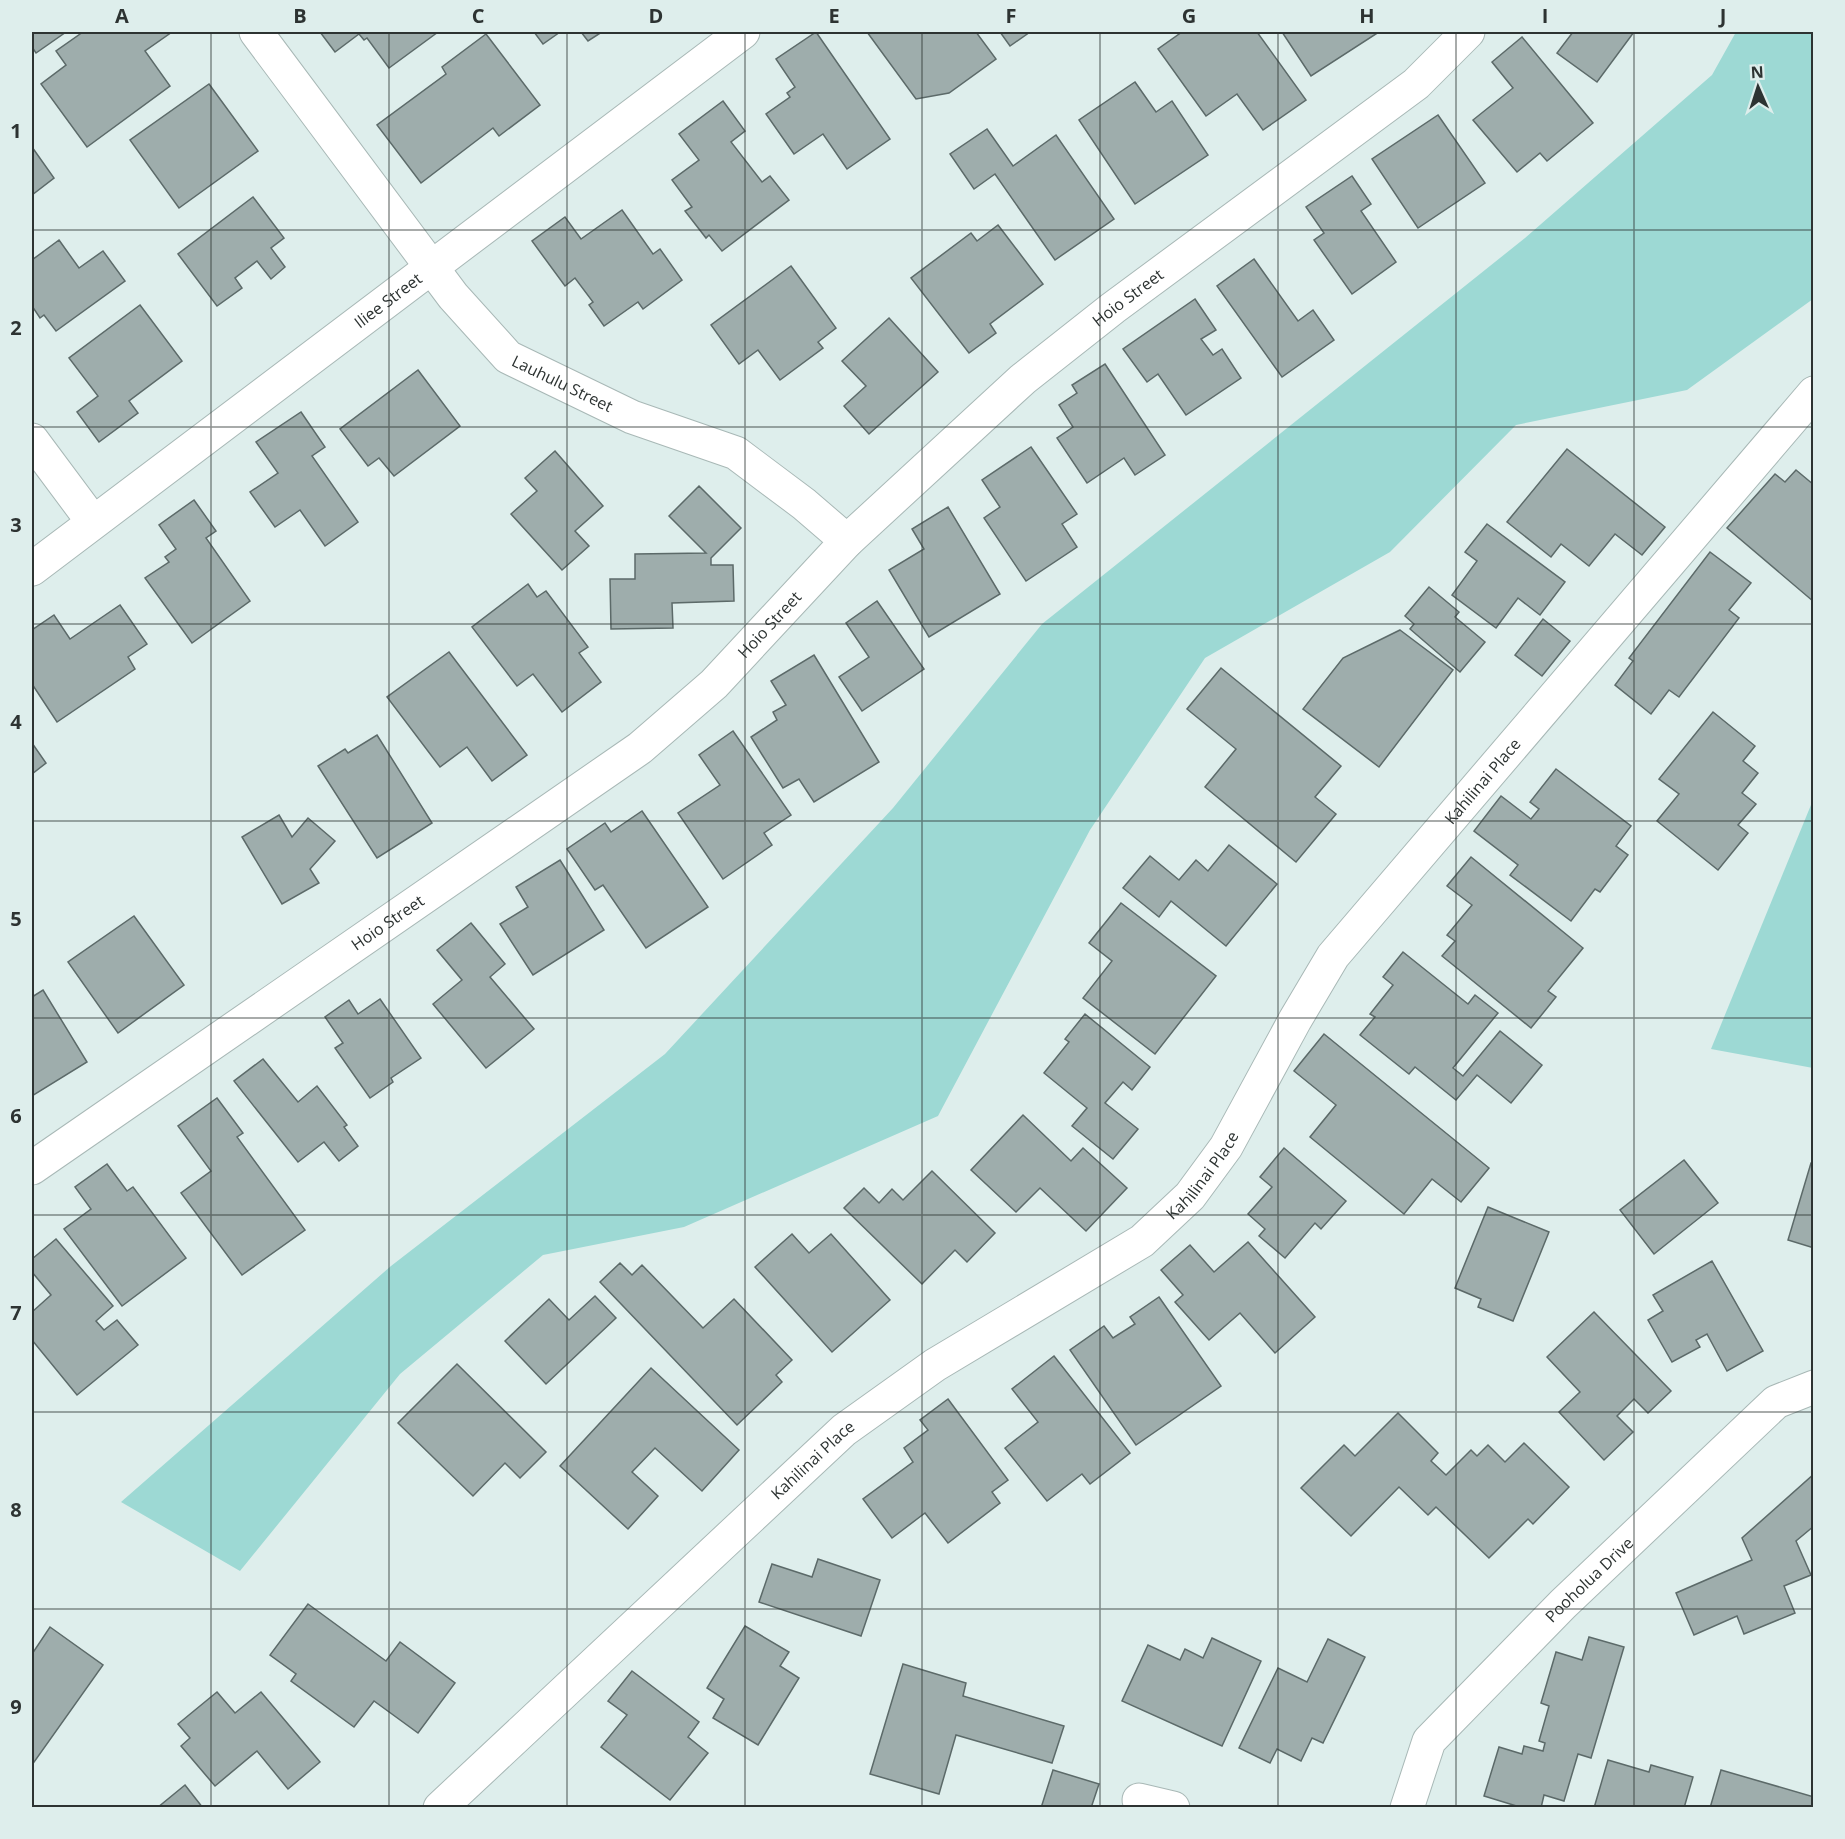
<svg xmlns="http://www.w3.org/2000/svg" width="1845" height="1839" viewBox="0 0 1845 1839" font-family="'Open Sans',sans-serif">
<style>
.green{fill:#9dd9d4}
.building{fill:#9eadac;stroke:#5c6a69;stroke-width:1.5}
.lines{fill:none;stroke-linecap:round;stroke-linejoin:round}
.minor-casing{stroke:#a8b8b6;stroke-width:35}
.minor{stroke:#fff;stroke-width:33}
.grid{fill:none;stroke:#2d3332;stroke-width:1.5;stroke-opacity:0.55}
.labels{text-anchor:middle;stroke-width:6;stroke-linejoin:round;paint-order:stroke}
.street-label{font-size:16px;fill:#2d3332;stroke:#deeeec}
.neatline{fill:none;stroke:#2d3332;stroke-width:2}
.grid-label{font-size:20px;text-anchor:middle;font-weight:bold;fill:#2d3332}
</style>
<rect width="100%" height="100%" fill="#deeeec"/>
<!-- green -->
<g class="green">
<polygon points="1736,32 1813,32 1813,299 1687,390 1516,425 1390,552 1205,658 1090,830 938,1116 684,1227 543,1255 400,1374 240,1571 121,1502 391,1266 665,1054 893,808 1042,624 1525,238 1712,75"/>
<polygon points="1813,800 1813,1068 1711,1049"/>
</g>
<!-- building -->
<g class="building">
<polygon points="32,32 66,32 36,53 32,47"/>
<polygon points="83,32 172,32 145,51 170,86 87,147 41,84 66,65 56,51"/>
<polygon points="320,32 438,32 389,68 367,38 364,40 359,34 335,52"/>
<polygon points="534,32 560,32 543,44"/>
<polygon points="581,32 602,32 588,41"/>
<polygon points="816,32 890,139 847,169 823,134 794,154 766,114 790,97 787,93 795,87 776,59"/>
<polygon points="867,32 976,32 996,59 949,93 916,99"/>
<polygon points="1000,32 1030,32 1010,46"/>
<polygon points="1182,32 1257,32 1306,100 1263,130 1237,94 1206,116 1158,49"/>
<polygon points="1282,32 1379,32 1311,76"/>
<polygon points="1573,32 1634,32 1597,82 1557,53"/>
<polygon points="486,34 540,105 499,136 493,128 421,183 377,125 446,74 442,67"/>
<polygon points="1522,37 1593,123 1547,161 1540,153 1517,172 1473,120 1513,88 1492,62"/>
<polygon points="1135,82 1156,112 1172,101 1208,155 1135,204 1079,120"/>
<polygon points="209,84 258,151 179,208 130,140"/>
<polygon points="723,101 745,131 731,142 762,182 770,176 789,200 722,251 709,235 706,238 685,211 692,207 672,180 699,160 679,134"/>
<polygon points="1438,115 1485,183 1418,228 1372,159"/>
<polygon points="987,129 1013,166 1056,135 1114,219 1055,260 995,174 974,189 950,154"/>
<polygon points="32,147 54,178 32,195"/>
<polygon points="1352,176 1371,204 1361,211 1396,262 1352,294 1314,240 1324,233 1306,207"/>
<polygon points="253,197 284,238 271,248 285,267 271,279 257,261 235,278 242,288 217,306 178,254"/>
<polygon points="622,210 653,254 660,249 682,280 643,309 638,302 604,326 589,305 593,302 575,278 565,286 532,241 565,217 581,239"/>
<polygon points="998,225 1043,284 990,324 996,333 969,353 911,278 971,233 977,241"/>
<polygon points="59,240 79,268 103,251 125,281 56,331 44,315 40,318 32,306 32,260"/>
<polygon points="1254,259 1298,321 1313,310 1334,340 1282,377 1217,286"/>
<polygon points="791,266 836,328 818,342 823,348 780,380 758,350 739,364 711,325"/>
<polygon points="1195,299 1216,330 1201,339 1213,355 1222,349 1241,378 1186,415 1158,374 1147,382 1123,349"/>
<polygon points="140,305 182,361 129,401 138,413 99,442 77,412 98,396 69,358"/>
<polygon points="889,318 938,372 869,434 844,406 866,386 842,361"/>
<polygon points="1105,364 1165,455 1135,475 1124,458 1087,483 1057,438 1073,427 1059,405 1077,393 1072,385"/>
<polygon points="418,370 460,426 394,476 379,458 368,466 340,429"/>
<polygon points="301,412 325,447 312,456 358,522 325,546 300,510 275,527 250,492 278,473 256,442"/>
<polygon points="1031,447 1077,514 1062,524 1077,547 1026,581 984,518 1000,507 982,480"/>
<polygon points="1567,449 1665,527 1642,555 1615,534 1589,566 1561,544 1551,557 1507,522"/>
<polygon points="555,451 603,506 575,531 589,546 562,570 511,514 537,491 525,478"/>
<polygon points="1796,470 1814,485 1814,602 1727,528 1775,474 1785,482"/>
<polygon points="699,486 741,528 711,558 711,565 733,565 734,601 672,603 673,628 611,629 610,579 635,579 635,554 706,553 669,516"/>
<polygon points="194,500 216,531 206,538 250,601 192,643 145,578 169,562 165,557 176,549 159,525"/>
<polygon points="948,507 1000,594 929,637 889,570 924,549 912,529"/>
<polygon points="1487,524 1565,582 1540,615 1518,598 1496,628 1452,595 1477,561 1465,552"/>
<polygon points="1710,552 1751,583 1729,610 1739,618 1679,697 1669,690 1651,714 1615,685 1633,661 1629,658"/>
<polygon points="528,584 537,597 546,591 588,647 579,653 601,682 562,712 533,674 517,686 472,627"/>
<polygon points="1429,587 1459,612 1455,617 1485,642 1460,672 1410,629 1414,624 1405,616"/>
<polygon points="877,601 924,669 862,711 839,677 869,657 846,623"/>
<polygon points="120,605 147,644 128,657 135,669 57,722 32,684 32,630 54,615 70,639"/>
<polygon points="1543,619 1570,641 1542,676 1515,655"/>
<polygon points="1400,630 1453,670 1379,767 1303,709 1343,658"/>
<polygon points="449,652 527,755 492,781 467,747 440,767 387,697"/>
<polygon points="814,655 879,762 814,802 799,779 783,788 751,737 777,720 773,712 786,705 771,681"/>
<polygon points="1221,668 1341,766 1315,797 1336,814 1296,862 1205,787 1236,749 1187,709"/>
<polygon points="1713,712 1755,746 1743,761 1758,773 1742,793 1756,804 1738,825 1748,833 1718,870 1657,821 1679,794 1659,779"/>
<polygon points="733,731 791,815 764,833 772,845 723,879 678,813 720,785 699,755"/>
<polygon points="377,735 432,823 377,858 318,766 345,749 348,753"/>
<polygon points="32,743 46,763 32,774"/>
<polygon points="1556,769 1631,826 1616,846 1628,855 1600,892 1595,889 1571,921 1510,875 1518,865 1474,831 1501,796 1531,819 1539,809 1530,802"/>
<polygon points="642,811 708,907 646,948 603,885 595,890 567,849 605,823 611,832"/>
<polygon points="279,815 292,837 308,818 335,841 310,869 319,883 282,904 242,837"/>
<polygon points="1229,845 1277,884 1226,946 1171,901 1159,917 1123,888 1150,856 1179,880 1196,860 1208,871"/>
<polygon points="1471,857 1583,948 1548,991 1556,997 1531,1028 1442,956 1455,941 1447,935 1472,905 1447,886"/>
<polygon points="560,860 604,930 533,975 500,924 528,907 516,887"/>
<polygon points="1121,903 1216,976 1155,1054 1083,998 1112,961 1089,943"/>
<polygon points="134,916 184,985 118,1033 68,962"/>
<polygon points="471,923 505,964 490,977 534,1029 486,1068 433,1004 462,980 437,950"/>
<polygon points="1403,952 1468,1004 1475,995 1498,1013 1453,1068 1463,1076 1500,1031 1542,1065 1511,1103 1477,1075 1456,1100 1415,1067 1409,1074 1360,1035 1375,1017 1370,1014 1393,985 1383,977"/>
<polygon points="43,990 87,1062 32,1096 32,997"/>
<polygon points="380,999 421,1058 391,1078 393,1082 370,1098 335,1048 343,1043 325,1017 349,1000 358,1014"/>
<polygon points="1085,1014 1150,1067 1132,1090 1123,1082 1105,1103 1138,1129 1113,1159 1072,1126 1087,1108 1044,1073 1069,1042 1065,1039"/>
<polygon points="1324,1034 1489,1168 1461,1202 1432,1179 1404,1214 1310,1137 1336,1105 1294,1071"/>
<polygon points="263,1059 298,1102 317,1086 347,1125 344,1127 358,1146 339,1161 324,1142 298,1162 234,1081"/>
<polygon points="217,1098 243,1133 237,1137 305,1230 242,1275 181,1193 211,1171 178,1126"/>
<polygon points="1023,1115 1071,1161 1083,1148 1127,1188 1086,1231 1040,1188 1016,1212 971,1170"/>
<polygon points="1284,1148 1346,1201 1321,1229 1315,1223 1285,1258 1259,1236 1265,1229 1248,1214 1272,1187 1260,1177"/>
<polygon points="1684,1160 1718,1203 1654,1254 1620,1210"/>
<polygon points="1811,1163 1814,1163 1814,1248 1788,1240"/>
<polygon points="107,1164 127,1191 133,1187 186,1258 122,1306 64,1229 91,1209 75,1187"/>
<polygon points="932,1171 995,1233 967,1262 955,1250 922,1284 844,1208 864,1188 879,1203 892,1189 903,1200"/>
<polygon points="1488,1207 1549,1232 1513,1321 1478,1307 1481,1299 1455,1288"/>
<polygon points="792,1234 809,1253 831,1234 890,1300 832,1352 755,1267"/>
<polygon points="56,1239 113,1306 96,1321 104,1330 117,1320 138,1345 77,1395 32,1340 32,1312 51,1295 32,1272 32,1259"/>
<polygon points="1248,1242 1315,1317 1275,1353 1240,1313 1209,1340 1175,1302 1183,1295 1161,1270 1190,1245 1214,1272"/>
<polygon points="1712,1261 1763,1351 1727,1371 1707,1334 1696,1340 1700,1347 1672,1362 1648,1320 1663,1311 1653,1295"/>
<polygon points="620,1263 632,1275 642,1265 703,1328 734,1299 792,1360 776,1375 782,1382 737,1425 600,1282"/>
<polygon points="595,1296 616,1318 546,1384 505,1341 549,1299 569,1320"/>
<polygon points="1159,1297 1221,1386 1136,1445 1070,1350 1104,1326 1113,1338 1135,1324 1130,1317"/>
<polygon points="1594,1312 1671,1391 1648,1413 1634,1399 1617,1416 1633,1432 1604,1460 1559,1412 1580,1392 1547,1357"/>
<polygon points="1054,1356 1130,1453 1090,1484 1082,1474 1047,1501 1005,1448 1038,1422 1012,1389"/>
<polygon points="457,1364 546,1452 520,1478 505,1463 473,1496 398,1423"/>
<polygon points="651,1368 739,1450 702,1491 655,1448 632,1472 658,1496 628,1529 560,1466"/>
<polygon points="948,1399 1008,1480 992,1492 1000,1503 948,1543 925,1513 892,1538 863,1499 913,1462 904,1448 928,1430 920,1420"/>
<polygon points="1398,1413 1438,1453 1431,1461 1446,1475 1471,1450 1477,1456 1488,1445 1505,1462 1524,1443 1569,1487 1533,1524 1528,1519 1489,1558 1436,1507 1428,1515 1399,1487 1351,1536 1301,1488 1344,1445 1355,1456"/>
<polygon points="1814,1474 1814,1526 1796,1541 1811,1575 1784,1586 1795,1613 1744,1634 1737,1616 1694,1635 1676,1593 1752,1560 1742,1538"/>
<polygon points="818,1559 880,1580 861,1636 759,1602 772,1564 812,1577"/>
<polygon points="308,1604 386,1661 400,1642 455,1683 418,1733 374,1701 354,1727 291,1681 296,1674 270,1655"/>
<polygon points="745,1626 789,1652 780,1666 799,1678 758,1745 713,1718 724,1699 707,1688"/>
<polygon points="50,1627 103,1665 32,1765 32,1677 33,1674 32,1673 32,1654"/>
<polygon points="1589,1637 1624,1647 1591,1758 1578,1754 1564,1801 1544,1795 1541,1808 1523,1808 1484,1796 1499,1747 1522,1754 1524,1746 1543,1751 1545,1743 1539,1741 1549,1706 1541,1703 1556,1652 1582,1660"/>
<polygon points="1212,1638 1261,1661 1222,1746 1122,1701 1148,1645 1180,1660 1185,1649 1203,1658"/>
<polygon points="1328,1639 1365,1657 1323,1743 1312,1738 1301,1761 1277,1749 1270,1763 1239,1748 1278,1668 1307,1682"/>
<polygon points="903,1664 966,1683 963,1696 1064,1726 1052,1763 956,1735 939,1794 870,1774"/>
<polygon points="632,1671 699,1722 688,1737 708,1753 670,1800 601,1747 627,1715 608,1701"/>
<polygon points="217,1692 235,1713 261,1692 320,1762 288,1789 257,1751 215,1786 181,1746 190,1738 178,1724"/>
<polygon points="1608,1760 1649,1772 1651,1765 1693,1777 1684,1808 1594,1808"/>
<polygon points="1053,1770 1099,1784 1091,1808 1041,1808"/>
<polygon points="1721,1770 1814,1797 1812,1808 1710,1808"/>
<polygon points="185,1785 203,1808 157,1808"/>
</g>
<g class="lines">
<!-- minor casing -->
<g class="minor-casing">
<g id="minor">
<path id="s1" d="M256,32L453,296L508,357L632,417L736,453L804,504L847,541"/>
<polyline points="32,440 93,522"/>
<path id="s2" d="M32,569L743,32"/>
<path id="s3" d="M32,1168L640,748L714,684L847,541L1023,379L1113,308L1416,84L1468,32"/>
<polyline points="1139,1800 1173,1808"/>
<path id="s4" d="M440,1808L844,1430L935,1365L1142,1241L1190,1196L1226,1147L1295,1020L1333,956L1814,393"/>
<path id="s5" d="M1407,1808L1429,1741L1563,1604L1776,1402L1814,1387"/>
</g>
</g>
<!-- minor -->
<use href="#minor" class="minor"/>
</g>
<!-- grid -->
<path class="grid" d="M211,32V1808M389,32V1808M567,32V1808M745,32V1808M922,32V1808M1100,32V1808M1278,32V1808M1456,32V1808M1634,32V1808M32,230H1814M32,427H1814M32,624H1814M32,821H1814M32,1018H1814M32,1215H1814M32,1412H1814M32,1609H1814"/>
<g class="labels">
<!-- street labels -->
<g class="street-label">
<text dy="6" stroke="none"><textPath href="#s3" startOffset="1404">Hoio Street</textPath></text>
<text dy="6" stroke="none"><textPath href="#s2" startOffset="446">Iliee Street</textPath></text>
<text dy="6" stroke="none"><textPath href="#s1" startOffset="472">Lauhulu Street</textPath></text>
<text dy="6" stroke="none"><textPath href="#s3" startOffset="918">Hoio Street</textPath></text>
<text dy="6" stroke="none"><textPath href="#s4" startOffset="1482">Kahilinai Place</textPath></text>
<text dy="6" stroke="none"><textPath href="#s3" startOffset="432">Hoio Street</textPath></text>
<text dy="6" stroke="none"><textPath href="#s4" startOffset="996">Kahilinai Place</textPath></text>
<text dy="6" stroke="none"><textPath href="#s4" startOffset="510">Kahilinai Place</textPath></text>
<text dy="6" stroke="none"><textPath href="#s5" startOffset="298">Pooholua Drive</textPath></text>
</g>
</g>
<!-- border -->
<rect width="1845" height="1839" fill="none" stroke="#deeeec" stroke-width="66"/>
<!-- north arrow -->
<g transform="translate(1758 87) rotate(357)" stroke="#deeeec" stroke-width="4.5" paint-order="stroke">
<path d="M0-4.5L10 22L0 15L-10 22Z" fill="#2d3332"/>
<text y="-9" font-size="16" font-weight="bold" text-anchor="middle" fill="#2d3332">N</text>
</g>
<rect x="33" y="33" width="1779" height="1773" class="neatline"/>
<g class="grid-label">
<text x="122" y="23">A</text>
<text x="300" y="23">B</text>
<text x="478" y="23">C</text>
<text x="656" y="23">D</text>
<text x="834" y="23">E</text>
<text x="1011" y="23">F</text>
<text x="1189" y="23">G</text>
<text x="1367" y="23">H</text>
<text x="1545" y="23">I</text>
<text x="1723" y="23">J</text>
<text x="16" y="138">1</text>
<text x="16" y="335">2</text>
<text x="16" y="532">3</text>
<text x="16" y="729">4</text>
<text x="16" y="926">5</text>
<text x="16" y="1123">6</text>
<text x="16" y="1320">7</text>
<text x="16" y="1517">8</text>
<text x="16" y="1714">9</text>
</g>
</svg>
